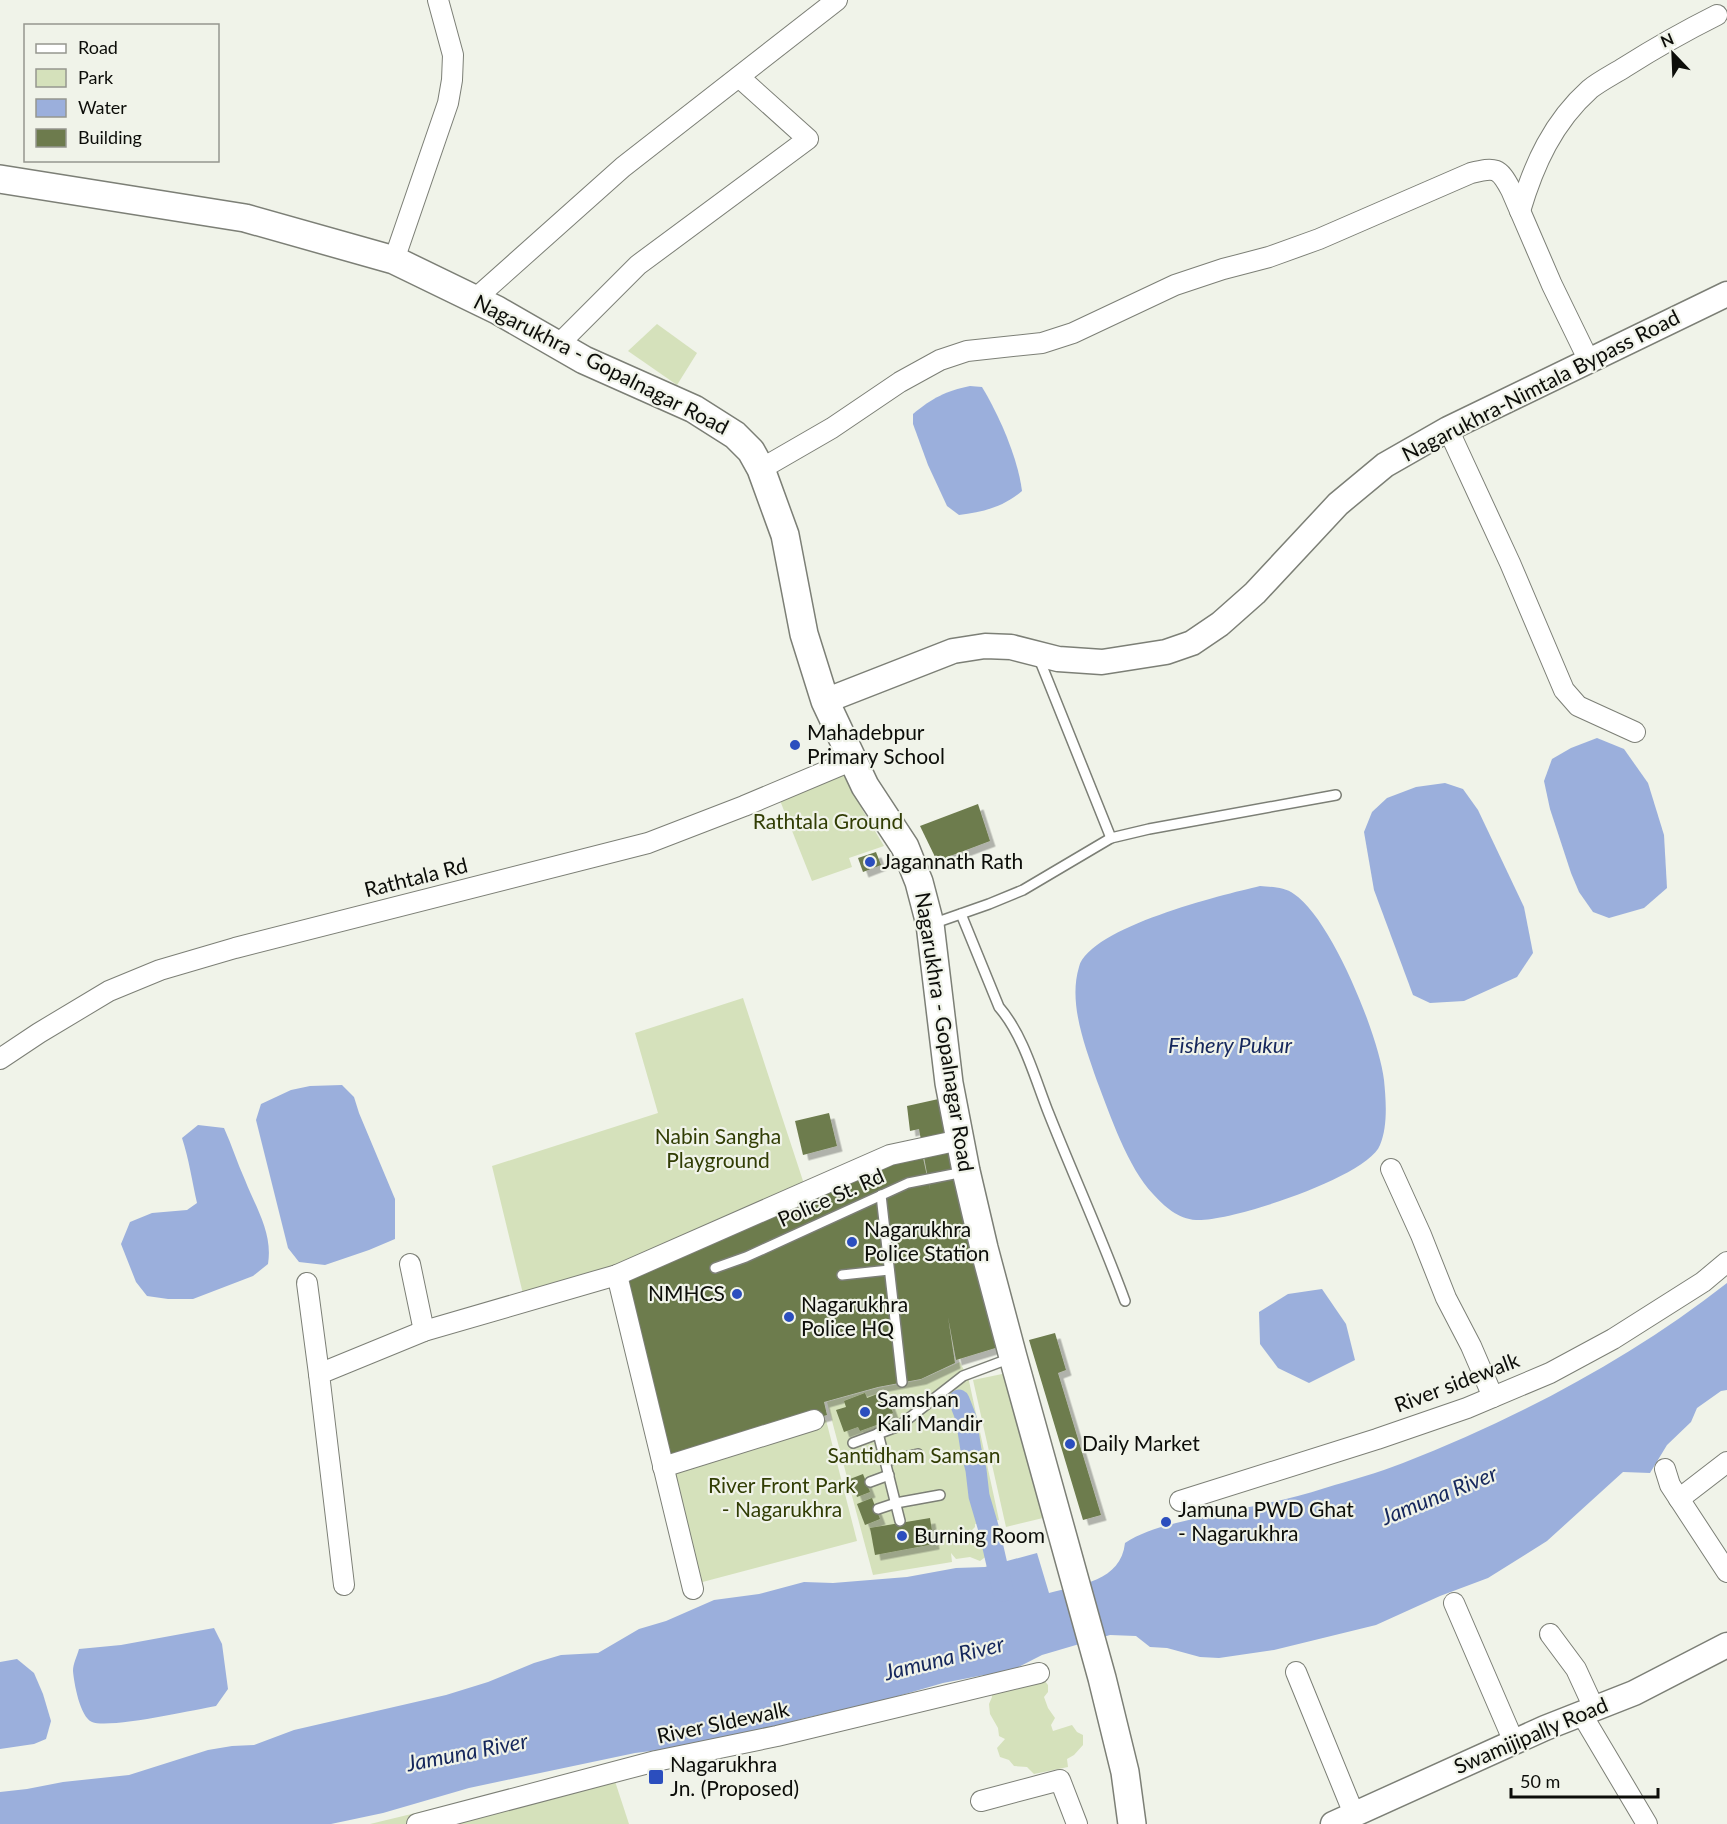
<svg xmlns="http://www.w3.org/2000/svg" width="1727" height="1824" viewBox="0 0 1727 1824" font-family="Lato,sans-serif">
<style>
.green{fill:#d5e1bb}
.water{fill:#9bafdc}
.lines{fill:none;stroke-linecap:round;stroke-linejoin:round}
.canal{stroke:#9bafdc;stroke-width:21}
.building{fill:#6d7b4d;filter:url(#shadow)}
.service-casing{stroke:#7c7f76;stroke-width:12}
.minor-casing{stroke:#7c7f76;stroke-width:22}
.tertiary-casing{stroke:#7c7f76;stroke-width:27}
.secondary-casing{stroke:#7c7f76;stroke-width:30}
.service{stroke:#fff;stroke-width:9}
.minor{stroke:#fff;stroke-width:20}
.tertiary{stroke:#fff;stroke-width:24}
.secondary{stroke:#fff;stroke-width:27}
.poi-dot{fill:#2b4ebe;stroke:#f0f3e9;stroke-width:2}
.labels{text-anchor:middle;stroke-width:4.5;stroke-linejoin:round;paint-order:stroke}
.street-label{font-size:21px;fill:#0c0d09;stroke:#f0f3e9}
.poi-label{font-size:21px;fill:#0c0d09;stroke:#f0f3e9;text-anchor:start}
.park-label{font-size:21px;fill:#313d04;stroke:#f0f3e9}
.water-label{font-size:22px;font-style:italic;fill:#15275c;stroke:#f0f3e9}
</style>
<defs>
<filter id="shadow"><feDropShadow dx="5.5" dy="5.5" stdDeviation="0" flood-color="#0004"/></filter>
</defs>
<rect width="100%" height="100%" fill="#f0f3e9"/>
<!-- green -->
<g class="green">
<polygon points="657,324 697,353 677,385 628,351"/>
<polygon points="845,770 863,811 884,846 849,858 852,867 812,881 779,798"/>
<polygon points="743,998 805,1187 615,1272 524,1298 492,1166 658,1113 635,1033"/>
<path d="M960,1362L969,1381L999,1520L975,1524V1527L970,1532C983,1534 995,1534 992,1552L980,1561L970,1557L956,1559L951,1553L952,1562L873,1575L827,1402L878,1388L920,1380Z"/>
<polygon points="1007,1373 1043,1518 1006,1527 973,1380"/>
<polygon points="826,1420 857,1541 695,1584 668,1469"/>
<polygon points="1043,1679 1048,1685 1048,1692 1044,1697 1048,1708 1055,1718 1051,1725 1053,1731 1072,1725 1077,1732 1083,1735 1083,1745 1074,1755 1067,1759 1068,1767 1034,1774 1027,1767 1014,1766 1009,1760 1000,1757 997,1748 1005,1739 999,1736 998,1728 990,1714 989,1704 992,1697 990,1681"/>
<polygon points="610,1766 629,1824 370,1824"/>
</g>
<!-- water -->
<g class="water">
<path d="M970,386L982,387C999,415 1018,458 1022,491C1003,507 983,512 959,515L947,506L928,465L913,424V414C932,398 946,391 970,386Z"/>
<polygon points="1597,738 1624,749 1648,783 1664,835 1667,888 1644,908 1609,918 1593,912 1579,892 1571,873 1550,809 1544,781 1552,759 1571,748"/>
<polygon points="1445,783 1463,789 1478,810 1524,907 1533,953 1517,977 1464,1001 1430,1003 1413,995 1374,890 1364,832 1372,812 1387,798 1416,787"/>
<path d="M1260,886C1272,887 1285,887 1294,894C1331,918 1379,1036 1384,1080C1386,1100 1388,1126 1380,1145C1368,1177 1230,1222 1196,1220C1178,1219 1164,1206 1153,1194C1128,1168 1110,1115 1097,1081C1085,1046 1068,1003 1079,967C1090,927 1222,895 1260,886Z"/>
<polygon points="342,1085 354,1097 359,1113 395,1199 395,1239 369,1250 325,1265 299,1262 288,1248 256,1120 261,1104 291,1090 310,1086"/>
<path d="M198,1125L224,1128C232,1145 237,1163 245,1180C256,1208 273,1233 268,1264L253,1276L193,1299H168L147,1296L136,1282L121,1244L130,1222L152,1213L187,1210L197,1203C192,1181 189,1159 182,1138Z"/>
<path d="M1727,1283V1390L1721,1391L1697,1408L1691,1422L1667,1445L1650,1473L1623,1472L1547,1541L1488,1578L1440,1596L1376,1625L1274,1650L1219,1658L1200,1657L1167,1648L1150,1647L1136,1636L1110,1635L1042,1655L1005,1674L984,1675L943,1683L881,1701L801,1719L738,1740L635,1753L469,1788L383,1813L331,1824H0V1792L27,1789L63,1782L129,1775L208,1750L232,1746L254,1745L294,1730L446,1695L488,1682L534,1663L561,1655L598,1653L639,1629L666,1621L714,1600L759,1594L804,1582L833,1583L907,1577L956,1568L985,1567L1037,1553L1049,1593C1080,1585 1121,1581 1125,1543C1149,1527 1182,1522 1210,1515C1249,1507 1288,1500 1325,1488C1351,1480 1378,1473 1403,1463C1518,1418 1630,1359 1727,1283Z"/>
<polygon points="1322,1289 1346,1324 1355,1360 1309,1383 1278,1368 1260,1344 1259,1312 1288,1294"/>
<path d="M214,1628L222,1644L228,1689L216,1706C193,1710 109,1729 92,1722C80,1717 74,1683 73,1671C73,1664 77,1656 79,1649L121,1645Z"/>
<polygon points="17,1659 34,1673 43,1694 51,1721 46,1739 34,1744 0,1749 0,1662"/>
</g>
<g class="lines">
<!-- canal -->
<polyline class="canal" points="959,1400 966,1418 971,1450 976,1470 979,1496 989,1530 1003,1591"/>
</g>
<!-- building -->
<g class="building">
<polygon points="978,804 990,841 937,861 920,826"/>
<polygon points="876,852 881,865 863,872 858,858"/>
<polygon points="943,1098 1002,1346 956,1360 948,1317 955,1363 921,1379 878,1387 824,1402 827,1415 665,1462 619,1271 920,1144 930,1190 919,1129 910,1131 907,1106"/>
<polygon points="829,1113 837,1146 803,1155 795,1121"/>
<polygon points="1055,1333 1066,1370 1058,1373 1101,1515 1083,1520 1029,1340"/>
<polygon points="885,1391 893,1413 880,1418 882,1423 860,1431 858,1427 844,1432 836,1410 846,1407 844,1401 865,1393 867,1398"/>
<polygon points="863,1474 870,1492 857,1497 850,1479"/>
<polygon points="872,1498 880,1519 865,1525 857,1504"/>
<polygon points="930,1518 934,1544 875,1555 870,1528"/>
</g>
<g class="lines">
<!-- service casing -->
<g class="service-casing">
<g id="service">
<polyline points="1038,656 1111,838"/>
<path d="M961,914L999,1007C1024,1036 1035,1079 1049,1114C1074,1177 1102,1238 1125,1301"/>
<polyline points="932,924 989,904 1023,890 1111,838 1149,829 1336,795"/>
<polyline points="881,1195 902,1382"/>
<polyline points="715,1268 746,1257 908,1183 964,1172"/>
<polyline points="842,1275 889,1270"/>
<polyline points="878,1433 900,1521"/>
<polyline points="853,1443 899,1426 963,1376 1011,1358"/>
<polyline points="885,1461 918,1454"/>
<polyline points="870,1482 889,1475"/>
<polyline points="878,1509 896,1503 940,1495"/>
</g>
</g>
<!-- minor casing -->
<g class="minor-casing">
<g id="minor">
<path d="M1520,211C1534,164 1553,122 1590,89C1600,81 1614,74 1625,67C1655,48 1685,31 1717,15"/>
<polyline points="394,260 448,103 452,80 453,55 438,0"/>
<polyline points="475,299 623,167 837,0"/>
<polyline points="558,345 638,265 808,139 739,77"/>
<polyline points="1448,429 1510,563 1564,690 1578,706 1635,732"/>
<path d="M761,469L832,428L900,382L940,360L967,351L1042,343L1073,333L1175,285L1223,269L1269,257L1319,239L1471,173C1495,167 1499,167 1511,190L1552,285L1589,361"/>
<polyline points="0,1059 39,1033 109,991 160,970 235,948 648,843 744,806 853,760"/>
<polyline points="1391,1169 1421,1235 1446,1298 1471,1346 1493,1397"/>
<polyline points="410,1264 424,1331"/>
<polyline points="617,1275 693,1589"/>
<polyline points="307,1283 319,1374"/>
<polyline points="663,1467 814,1420"/>
<polyline points="1665,1469 1670,1485 1727,1572"/>
<polyline points="1679,1499 1727,1462"/>
<polyline points="1180,1501 1377,1439 1467,1408 1550,1373 1613,1339 1703,1282 1727,1262"/>
<polyline points="344,1585 319,1374 424,1331 617,1275 890,1155 960,1140"/>
<polyline points="1454,1603 1514,1742"/>
<polyline points="1550,1634 1576,1669 1594,1708"/>
<polyline points="1296,1672 1354,1814"/>
<polyline points="1581,1713 1647,1824"/>
<polyline points="981,1801 1060,1780 1077,1824"/>
<polyline points="417,1824 656,1761 777,1736 1039,1673"/>
</g>
</g>
<!-- tertiary casing -->
<g class="tertiary-casing">
<g id="tertiary">
<polyline points="825,701 953,651 985,646 1011,647 1058,659 1102,662 1166,652 1192,643 1220,624 1255,593 1338,504 1385,465 1448,429 1727,294"/>
<polyline points="1333,1824 1545,1728 1634,1693 1727,1645"/>
</g>
</g>
<!-- secondary casing -->
<g class="secondary-casing">
<polyline id="secondary" points="0,179 245,218 394,260 497,310 584,360 694,409 735,435 751,451 761,469 785,535 804,634 825,701 865,786 905,847 919,882 930,924 949,1083 966,1171 984,1248 1013,1357 1102,1678 1125,1772 1132,1824"/>
</g>
<!-- service -->
<use href="#service" class="service"/>
<!-- minor -->
<use href="#minor" class="minor"/>
<!-- tertiary -->
<use href="#tertiary" class="tertiary"/>
<!-- secondary -->
<use href="#secondary" class="secondary"/>
</g>
<!-- markers -->
<g class="poi-dot">
<circle cx="795" cy="745" r="6"/>
<circle cx="870" cy="862" r="6"/>
<circle cx="852" cy="1242" r="6"/>
<circle cx="737" cy="1294" r="6"/>
<circle cx="789" cy="1317" r="6"/>
<circle cx="865" cy="1412" r="6"/>
<circle cx="1070" cy="1444" r="6"/>
<circle cx="1166" cy="1522" r="6"/>
<circle cx="902" cy="1536" r="6"/>
<rect x="648" y="1769" width="16" height="16" rx="3"/>
</g>
<g class="labels">
<!-- street labels -->
<g class="street-label">
<text transform="translate(601 365) rotate(27)" y="7">Nagarukhra - Gopalnagar Road</text>
<text transform="translate(1541 386) rotate(-27)" y="7">Nagarukhra-Nimtala Bypass Road</text>
<text transform="translate(416 878) rotate(-14)" y="7">Rathtala Rd</text>
<text transform="translate(944 1032) rotate(81)" y="7">Nagarukhra - Gopalnagar Road</text>
<text transform="translate(831 1198) rotate(-24)" y="7">Police St. Rd</text>
<text transform="translate(1457 1383) rotate(-21)" y="7">River sidewalk</text>
<text transform="translate(723 1723) rotate(-12)" y="7">River SIdewalk</text>
<text transform="translate(1531 1736) rotate(-23)" y="7">Swamijipally Road</text>
</g>
<!-- poi labels -->
<g class="poi-label">
<text x="807" y="740">Mahadebpur<tspan x="807" dy="24">Primary School</tspan></text>
<text x="882" y="869">Jagannath Rath</text>
<text x="864" y="1237">Nagarukhra<tspan x="864" dy="24">Police Station</tspan></text>
<text x="725" y="1301" text-anchor="end">NMHCS</text>
<text x="801" y="1312">Nagarukhra<tspan x="801" dy="24">Police HQ</tspan></text>
<text x="877" y="1407">Samshan<tspan x="877" dy="24">Kali Mandir</tspan></text>
<text x="1082" y="1451">Daily Market</text>
<text x="1178" y="1517">Jamuna PWD Ghat<tspan x="1178" dy="24">- Nagarukhra</tspan></text>
<text x="914" y="1543">Burning Room</text>
<text x="670" y="1772">Nagarukhra<tspan x="670" dy="24">Jn. (Proposed)</tspan></text>
</g>
<!-- park labels -->
<g class="park-label">
<text x="828" y="829">Rathtala Ground</text>
<text x="718" y="1144">Nabin Sangha<tspan x="718" dy="24">Playground</tspan></text>
<text x="914" y="1463">Santidham Samsan</text>
<text x="782" y="1493">River Front Park<tspan x="782" dy="24">- Nagarukhra</tspan></text>
</g>
<!-- water labels -->
<g class="water-label">
<text x="1230" y="1053">Fishery Pukur</text>
<text transform="translate(1439 1495) rotate(-22)" y="8">Jamuna River</text>
<text transform="translate(944 1658) rotate(-14)" y="8">Jamuna River</text>
<text transform="translate(467 1752) rotate(-11)" y="8">Jamuna River</text>
</g>
</g>
<!-- legend -->
<rect x="24" y="24" width="195" height="138" fill="#f0f3e9" stroke="#95978f" stroke-width="1.5"/>
<rect x="36" y="44" width="30" height="9" fill="#ffffff" stroke="#95978f" stroke-width="1.5"/>
<text x="78" y="54" font-size="18" fill="#0c0d09">Road</text>
<rect x="36" y="69" width="30" height="18" fill="#d5e1bb" stroke="#95978f" stroke-width="1.5"/>
<text x="78" y="84" font-size="18" fill="#0c0d09">Park</text>
<rect x="36" y="99" width="30" height="18" fill="#9bafdc" stroke="#95978f" stroke-width="1.5"/>
<text x="78" y="114" font-size="18" fill="#0c0d09">Water</text>
<rect x="36" y="129" width="30" height="18" fill="#6d7b4d" stroke="#95978f" stroke-width="1.5"/>
<text x="78" y="144" font-size="18" fill="#0c0d09">Building</text>
<!-- north arrow -->
<g transform="translate(1673 54) rotate(337)" stroke="#f0f3e9" stroke-width="4.5" paint-order="stroke">
<path d="M0-4.5L10 22L0 15L-10 22Z" fill="#0c0d09"/>
<text y="-9" font-size="16" font-weight="bold" text-anchor="middle" fill="#0c0d09">N</text>
</g>
<!-- scale -->
<path d="M1511 1788v9h147v-9" fill="none" stroke="#0c0d09" stroke-width="3"/>
<text x="1520" y="1788" font-size="18" fill="#0c0d09" stroke="#f0f3e9" stroke-width="4.5" paint-order="stroke">50 m</text>
</svg>
